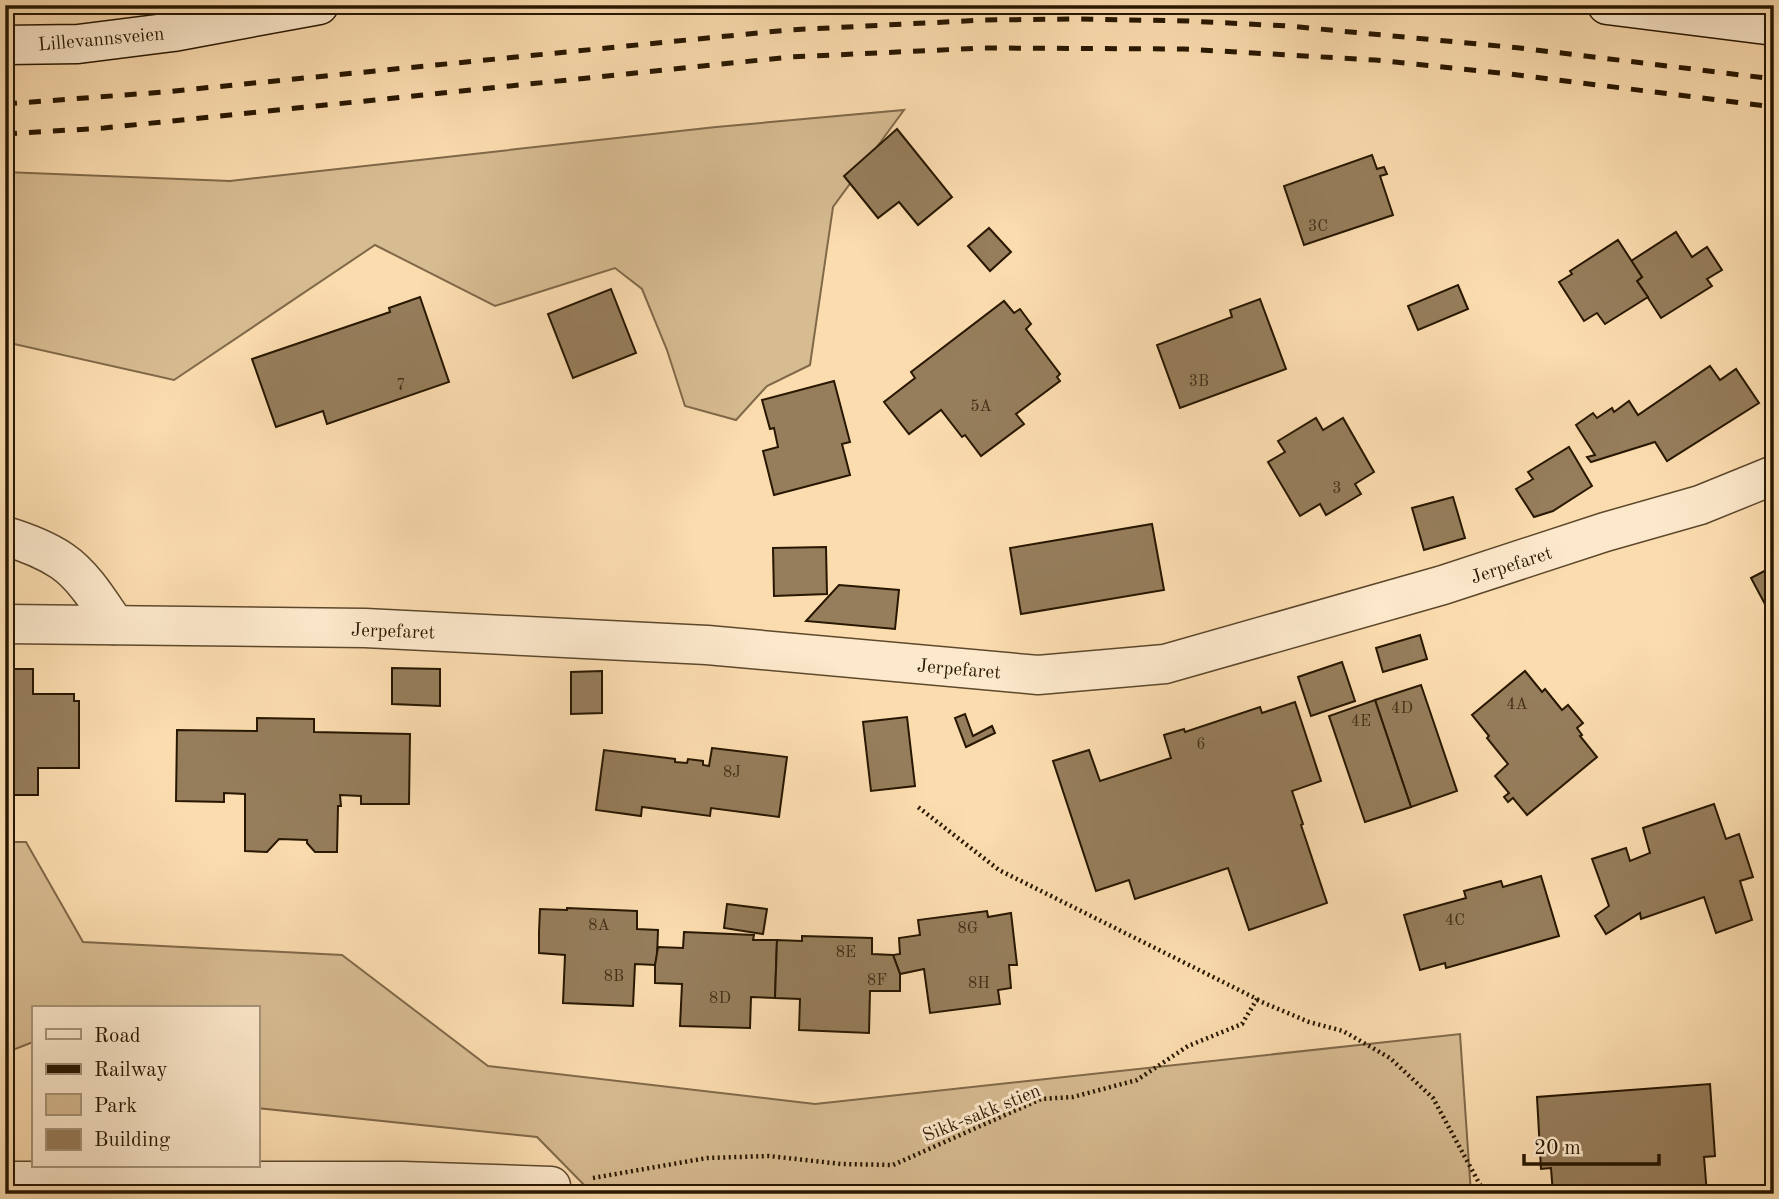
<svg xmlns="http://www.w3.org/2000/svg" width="1779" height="1199" viewBox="0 0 1779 1199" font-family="'Old Standard TT',serif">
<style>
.green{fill:#d7bb91;stroke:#806949;stroke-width:2}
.building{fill:#967d5b;stroke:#281701;stroke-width:2}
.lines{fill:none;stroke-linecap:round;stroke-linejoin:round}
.street-casing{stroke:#5d482c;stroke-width:41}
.secondary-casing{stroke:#281701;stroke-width:41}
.path{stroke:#281701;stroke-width:4.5;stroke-dasharray:2 3.5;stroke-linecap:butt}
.street{stroke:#fce8cb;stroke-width:38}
.secondary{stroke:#fce8cb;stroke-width:38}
.rail{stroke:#281701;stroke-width:5;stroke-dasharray:12 12;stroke-linecap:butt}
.labels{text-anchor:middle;stroke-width:6;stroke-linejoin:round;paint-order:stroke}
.number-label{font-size:16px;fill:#443018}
.street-label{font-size:19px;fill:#281701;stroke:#fce8cb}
</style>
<rect width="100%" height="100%" fill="#fbdcaf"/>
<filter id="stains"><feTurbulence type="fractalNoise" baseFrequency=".00286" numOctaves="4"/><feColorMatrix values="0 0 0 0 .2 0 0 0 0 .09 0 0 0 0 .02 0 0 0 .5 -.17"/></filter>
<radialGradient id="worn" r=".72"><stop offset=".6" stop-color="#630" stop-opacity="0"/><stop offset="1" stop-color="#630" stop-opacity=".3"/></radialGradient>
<!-- green -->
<g class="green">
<polygon points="904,110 833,207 810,365 767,386 736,420 685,406 667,350 642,289 615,268 495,306 375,245 174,380 5,342 5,172 230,181 716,127"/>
<polygon points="5,842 26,842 83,942 342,955 488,1066 815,1104 1460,1034 1471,1194 593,1194 537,1137 257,1108 257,1008 33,1008 33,1042 5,1053"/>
</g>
<!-- building -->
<g class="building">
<polygon points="897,129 952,197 918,225 899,202 878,218 844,176"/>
<polygon points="1372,155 1377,169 1384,167 1387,174 1380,176 1393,215 1304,245 1284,186"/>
<polygon points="989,228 1011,252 990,271 968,246"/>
<polygon points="1676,232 1692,257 1707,247 1722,270 1707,279 1712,286 1661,318 1637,281 1642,277 1631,261"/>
<polygon points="1618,240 1642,277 1637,281 1648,297 1605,324 1597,313 1584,321 1559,282 1572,274 1570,271"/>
<polygon points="1458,285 1468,309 1418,330 1408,306"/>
<polygon points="611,289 636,353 573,378 548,314"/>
<polygon points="420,297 449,382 327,424 323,411 276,427 252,359 390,312 389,308"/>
<polygon points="1260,299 1286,369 1180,408 1157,345 1232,317 1230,310"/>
<polygon points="1004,301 1014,313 1020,309 1031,324 1026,329 1060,374 1057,377 1060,381 1016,414 1024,424 981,456 965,435 962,437 941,410 909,434 884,402 915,378 911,372"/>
<polygon points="1710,366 1720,380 1736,369 1759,403 1667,461 1655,442 1591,462 1587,457 1595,455 1576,425 1593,413 1597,418 1612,408 1614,412 1629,401 1638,415"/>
<polygon points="834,381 850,442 842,444 850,475 774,495 763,451 778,447 774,428 770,429 762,400"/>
<polygon points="1316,418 1323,430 1343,418 1374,472 1355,484 1361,494 1326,515 1320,504 1300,516 1268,462 1285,452 1278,441"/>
<polygon points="1569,447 1592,486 1553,511 1534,517 1516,489 1533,479 1528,472"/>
<polygon points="1453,497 1465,538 1424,550 1412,508"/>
<polygon points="1152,524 1164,590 1021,614 1010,548"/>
<polygon points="826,547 827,594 774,596 773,548"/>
<polygon points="1774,566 1774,621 1751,578"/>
<polygon points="839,585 899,590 895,629 806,621"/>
<polygon points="1420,635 1427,659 1383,672 1376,648"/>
<polygon points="1342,662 1355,701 1311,716 1298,677"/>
<polygon points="392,668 440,669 440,706 392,704"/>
<polygon points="5,669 33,669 33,694 74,694 74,701 79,701 79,768 38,768 38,795 5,795"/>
<polygon points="602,671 602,713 571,714 571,672"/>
<polygon points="1525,671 1542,692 1545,689 1562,710 1568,705 1583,723 1577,728 1582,735 1580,736 1597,757 1527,815 1513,798 1508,802 1504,797 1509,793 1495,776 1508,764 1487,738 1489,736 1472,715"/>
<polygon points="1421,685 1457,791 1411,807 1375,700"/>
<polygon points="1375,700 1411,807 1365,822 1329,716"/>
<polygon points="1295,702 1321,781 1292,791 1303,824 1301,825 1327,903 1249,930 1228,868 1135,899 1129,880 1096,891 1053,761 1089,750 1100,781 1171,758 1164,735 1184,729 1185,732 1260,707 1262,713"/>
<polygon points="965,714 973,736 992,726 995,733 966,747 955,718"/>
<polygon points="907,717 915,786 871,791 863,722"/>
<polygon points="257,718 314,719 314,732 410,734 409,804 361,804 361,796 340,795 341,806 338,806 337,852 315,852 307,843 307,840 279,839 267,852 245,851 245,794 224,793 224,802 176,801 177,730 257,731"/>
<polygon points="712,748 787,757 779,817 711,808 710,816 642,807 641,816 596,810 604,750 675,759 675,762 687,763 688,759 703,761 703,765 709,766"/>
<polygon points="1714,804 1726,839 1739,834 1753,877 1740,881 1752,920 1716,933 1704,897 1641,919 1640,913 1606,934 1595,916 1609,906 1592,859 1626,848 1630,861 1650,853 1643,828"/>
<polygon points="1541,876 1559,936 1446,968 1445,963 1420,970 1404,915 1466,898 1464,891 1501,881 1503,887"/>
<polygon points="727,904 767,909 763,934 724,928"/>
<polygon points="567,908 637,911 637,929 658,930 657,957 655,965 635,964 633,1006 563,1003 565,955 539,953 539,932 540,909 567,910"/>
<polygon points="987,911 988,917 1011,913 1017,965 1009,965 1011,988 998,990 1000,1004 930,1013 924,969 900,974 893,955 900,954 899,938 920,935 918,920"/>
<polygon points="684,932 754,935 753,940 777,940 775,998 751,997 750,1028 680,1026 682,984 655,983 655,965 658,947 683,948"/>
<polygon points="802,936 872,938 872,954 893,955 900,974 900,991 870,991 869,1033 799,1030 800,999 775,998 777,940 802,941"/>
<polygon points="1710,1084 1715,1156 1704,1157 1707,1194 1553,1194 1551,1168 1541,1169 1537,1097"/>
</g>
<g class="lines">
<!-- street casing -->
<g class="street-casing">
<g id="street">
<path d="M5,536C25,542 44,549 62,561C84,576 100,603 115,625"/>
<polyline points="5,624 365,628 707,645 1038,675 1165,664 1443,585 1605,532 1700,505 1774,475"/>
<polyline points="5,1181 403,1181 551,1186"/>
</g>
</g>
<!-- secondary casing -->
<g class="secondary-casing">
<g id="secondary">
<polyline points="1607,5 1774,26"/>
<polyline points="5,45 78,44 173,32 319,5"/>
</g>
</g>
<!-- path -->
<g class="path">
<polyline points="1257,1000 1309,1022 1343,1031 1390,1058 1433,1098 1485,1194"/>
<polyline points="593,1178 707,1158 769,1156 841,1164 893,1165 1041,1099 1073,1097 1137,1080 1188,1046 1242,1024 1257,999 999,870 918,807"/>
</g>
<!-- street -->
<use href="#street" class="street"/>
<!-- secondary -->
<use href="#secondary" class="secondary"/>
<!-- rail -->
<g class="rail">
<polyline points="5,104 164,92 788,30 984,20 1079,19 1188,21 1288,26 1520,48 1774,79"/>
<polyline points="5,134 104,128 790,57 984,48 1184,49 1375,60 1510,74 1774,107"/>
</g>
</g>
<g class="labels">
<!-- number labels -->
<g class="number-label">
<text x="1318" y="231">3C</text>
<text x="1199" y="386">3B</text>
<text x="401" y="390">7</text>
<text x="981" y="411">5A</text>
<text x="1337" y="493">3</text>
<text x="1517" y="709">4A</text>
<text x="1402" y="713">4D</text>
<text x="1361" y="726">4E</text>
<text x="1201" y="749">6</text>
<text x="732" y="777">8J</text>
<text x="1455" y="925">4C</text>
<text x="599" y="930">8A</text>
<text x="968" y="933">8G</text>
<text x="846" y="957">8E</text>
<text x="614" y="981">8B</text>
<text x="877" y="985">8F</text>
<text x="979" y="988">8H</text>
<text x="720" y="1003">8D</text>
</g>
<!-- street labels -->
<g class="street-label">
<text transform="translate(101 38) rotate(-5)" y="7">Lillevannsveien</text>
<text transform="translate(1511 564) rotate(-18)" y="7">Jerpefaret</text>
<text transform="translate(393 630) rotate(2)" y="7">Jerpefaret</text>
<text transform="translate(959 668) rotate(5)" y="7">Jerpefaret</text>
<text transform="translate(981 1112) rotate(-22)" y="7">Sikk-sakk stien</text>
</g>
</g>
<!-- margin -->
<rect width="1779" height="1199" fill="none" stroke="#fbdcaf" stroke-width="28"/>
<rect x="7" y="7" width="1765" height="1185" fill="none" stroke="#281701" stroke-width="3.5"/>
<rect x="14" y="14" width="1751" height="1171" fill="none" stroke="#281701" stroke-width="2"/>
<!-- legend -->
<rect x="32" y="1006" width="228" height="161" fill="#fce8cb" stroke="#a7947a" stroke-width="2"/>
<rect x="46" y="1029" width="35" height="10" fill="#fce8cb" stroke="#a7947a" stroke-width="2"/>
<text x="94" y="1042" font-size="21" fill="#281701">Road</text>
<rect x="46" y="1064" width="35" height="10" fill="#281701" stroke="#a7947a" stroke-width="2"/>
<text x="94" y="1076" font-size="21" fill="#281701">Railway</text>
<rect x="46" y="1094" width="35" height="21" fill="#d7bb91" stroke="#a7947a" stroke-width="2"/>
<text x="94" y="1112" font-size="21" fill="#281701">Park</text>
<rect x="46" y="1129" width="35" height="21" fill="#967d5b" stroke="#a7947a" stroke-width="2"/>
<text x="94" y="1146" font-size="21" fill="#281701">Building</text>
<!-- scale -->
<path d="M1524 1154v10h135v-10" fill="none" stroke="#281701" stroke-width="3.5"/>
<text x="1534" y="1154" font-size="21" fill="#281701" stroke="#fce8cb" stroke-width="5" paint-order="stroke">20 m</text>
<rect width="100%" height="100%" filter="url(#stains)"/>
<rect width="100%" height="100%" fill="url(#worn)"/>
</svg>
